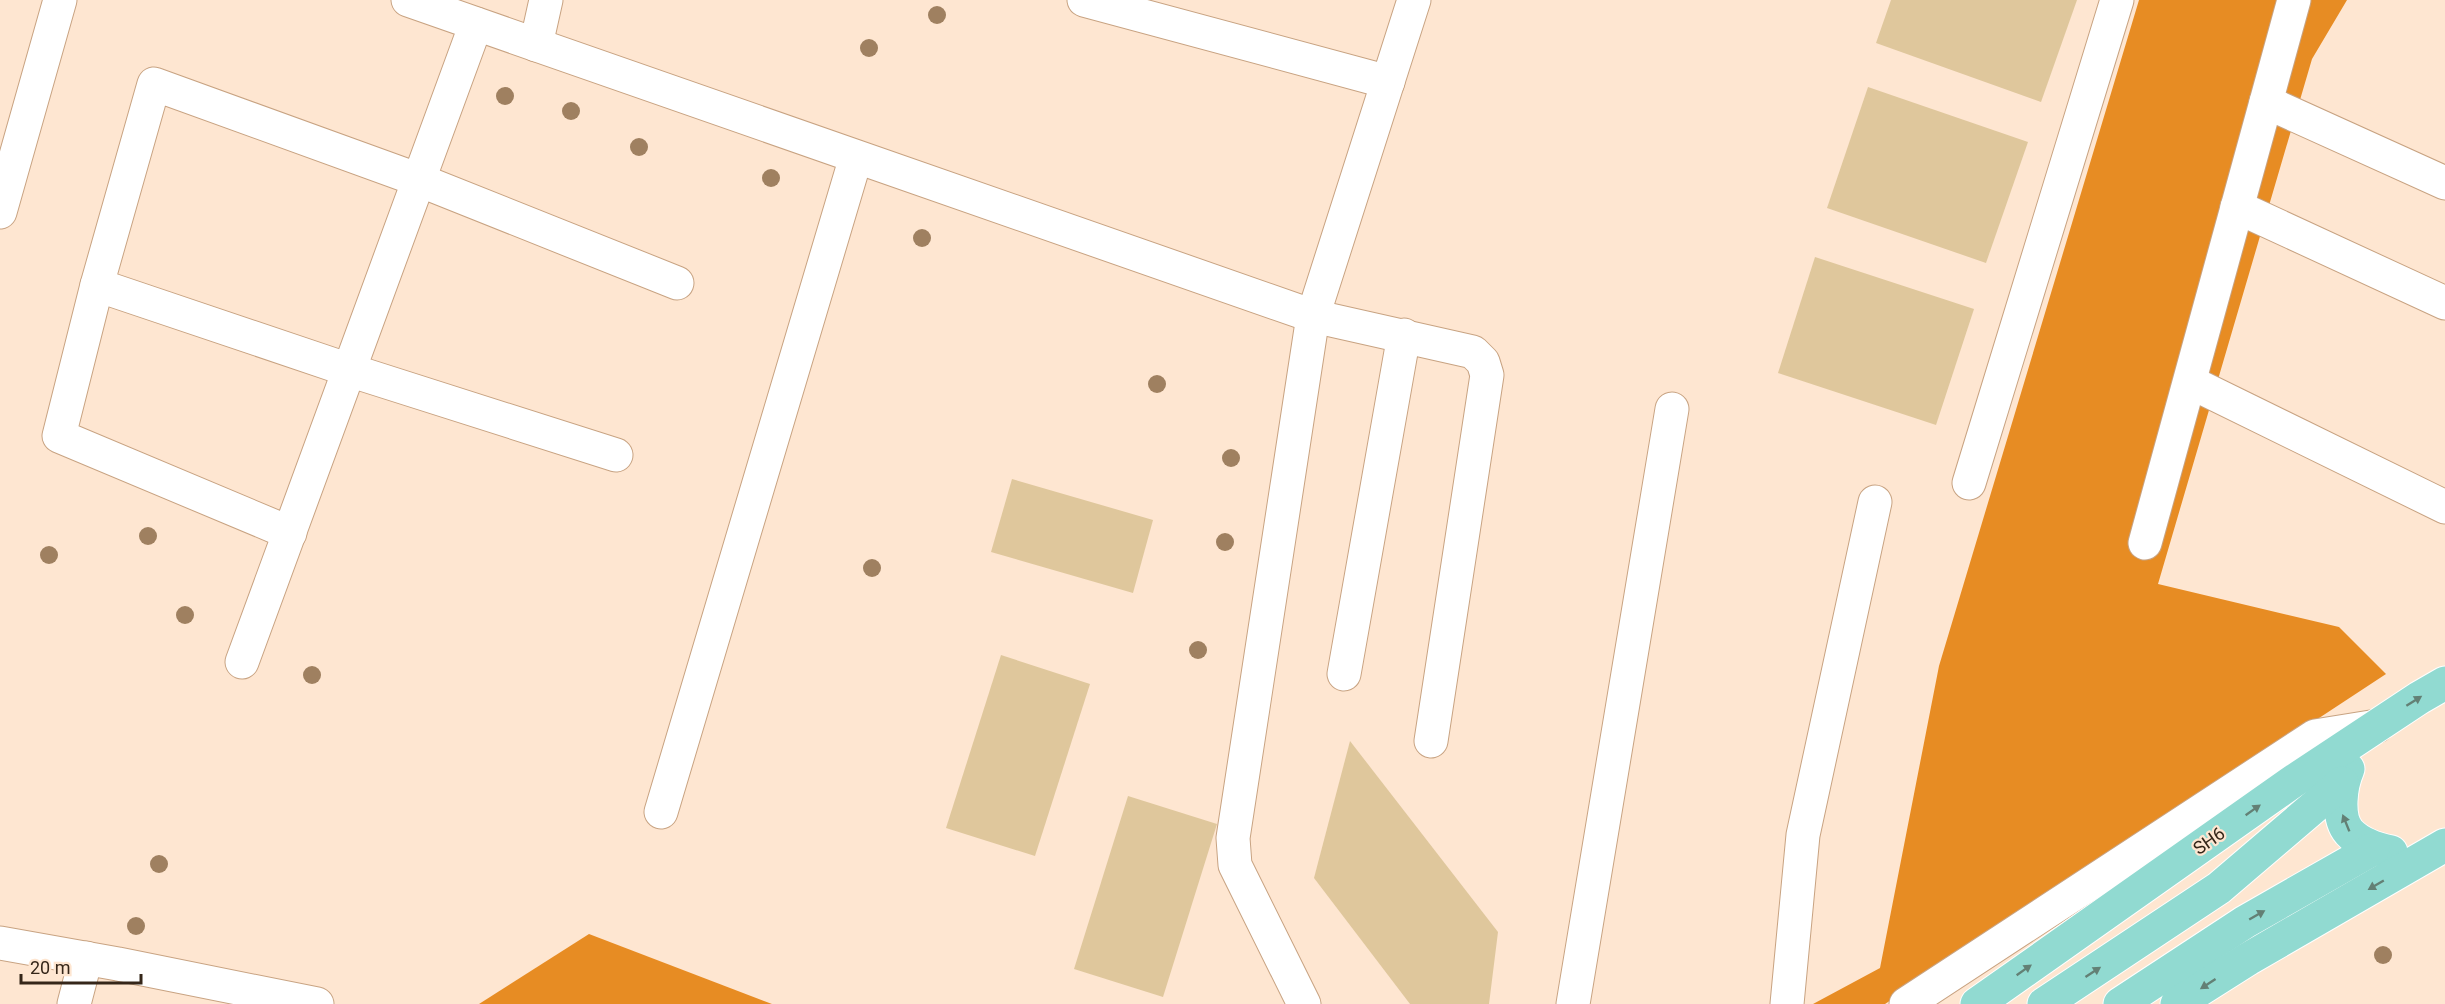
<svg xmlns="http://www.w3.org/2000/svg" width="2445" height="1004" viewBox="0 0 2445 1004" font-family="Roboto,sans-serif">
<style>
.forest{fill:#e78c23}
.building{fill:#dfc79c}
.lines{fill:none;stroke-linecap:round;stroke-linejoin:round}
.minor-casing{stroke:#c8a382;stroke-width:35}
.major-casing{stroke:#fff;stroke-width:35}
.minor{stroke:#fff;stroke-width:33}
.major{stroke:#91dad1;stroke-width:33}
.tree{fill:#9f8060}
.oneway{fill:#638075}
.labels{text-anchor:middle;stroke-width:4.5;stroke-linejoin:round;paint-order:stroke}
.street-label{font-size:18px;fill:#352619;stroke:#fee6d1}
</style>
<rect width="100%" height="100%" fill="#fee6d1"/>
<!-- forest -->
<g class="forest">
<polygon points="2139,0 2347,0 2312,59 2158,584 2339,627 2386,674 1885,1004 1813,1004 1880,968 1939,666"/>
<polygon points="589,934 772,1004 479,1004"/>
</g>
<!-- building -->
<g class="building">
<polygon points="1891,0 2077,0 2041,102 1876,43"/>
<polygon points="1868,87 2028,142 1986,263 1827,208"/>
<polygon points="1815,257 1974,309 1936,425 1778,373"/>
<polygon points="1012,479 1153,520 1133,593 991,552"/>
<polygon points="1001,655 1090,684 1035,856 946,828"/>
<polygon points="1350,741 1498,932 1489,1004 1410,1004 1314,878"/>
<polygon points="1128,796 1217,824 1163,997 1074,969"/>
</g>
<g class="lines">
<!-- minor casing -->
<g class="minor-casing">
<g id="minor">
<polyline points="408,0 1313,316 1473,352 1483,362 1487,375 1431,741"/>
<polyline points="1084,0 1388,82"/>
<polyline points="536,45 546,0"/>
<polyline points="2266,102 2445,183"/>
<polyline points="2237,207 2445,303"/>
<polyline points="0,212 60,0"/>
<polyline points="97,285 349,370 616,455"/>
<polyline points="2190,382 2445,507"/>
<polyline points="1969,483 2117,0"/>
<polyline points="290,533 59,436 97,285 154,84 419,180 677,283"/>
<polyline points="2145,543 2294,0"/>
<polyline points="242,662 476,24"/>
<polyline points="1344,674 1404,335"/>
<polyline points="661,812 856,157"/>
<polyline points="0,943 118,964 317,1004"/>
<polyline points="74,1004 86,958"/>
<polyline points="1304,1004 1235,865 1233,838 1313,316 1414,0"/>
<polyline points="1573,1004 1672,409"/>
<polyline points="1787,1004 1803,835 1875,502"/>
<polyline points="1906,1004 2315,736 2377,726"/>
</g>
</g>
<!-- major casing -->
<g class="major-casing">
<g id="major">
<path d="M2348,769C2341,785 2336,817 2349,832C2360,844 2376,849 2391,852"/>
<polyline points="1977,1004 2292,782 2419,698 2445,683"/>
<polyline points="2044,1004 2219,888 2342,783"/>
<polyline points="2120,1004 2245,922 2373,849"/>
<polyline points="2177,1004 2248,959 2445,845"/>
</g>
</g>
<!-- minor -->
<use href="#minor" class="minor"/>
<!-- major -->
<use href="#major" class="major"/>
</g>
<!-- trees -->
<g class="tree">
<circle cx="937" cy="15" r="9"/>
<circle cx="869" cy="48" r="9"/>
<circle cx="505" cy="96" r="9"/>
<circle cx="571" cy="111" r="9"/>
<circle cx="639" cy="147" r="9"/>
<circle cx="771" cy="178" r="9"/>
<circle cx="922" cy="238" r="9"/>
<circle cx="1157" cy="384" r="9"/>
<circle cx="1231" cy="458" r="9"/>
<circle cx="148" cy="536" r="9"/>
<circle cx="1225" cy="542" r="9"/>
<circle cx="49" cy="555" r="9"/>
<circle cx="872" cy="568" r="9"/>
<circle cx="185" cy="615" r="9"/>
<circle cx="1198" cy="650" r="9"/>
<circle cx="312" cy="675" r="9"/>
<circle cx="159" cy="864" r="9"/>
<circle cx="136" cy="926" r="9"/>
<circle cx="2383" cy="955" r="9"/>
</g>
<!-- one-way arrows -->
<defs><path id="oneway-solid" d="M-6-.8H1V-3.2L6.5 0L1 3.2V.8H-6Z" transform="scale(1.5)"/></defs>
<g class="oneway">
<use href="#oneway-solid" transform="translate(2414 701) rotate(-32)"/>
<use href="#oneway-solid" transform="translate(2253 810) rotate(-35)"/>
<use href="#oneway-solid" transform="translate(2346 823) rotate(-112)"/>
<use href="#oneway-solid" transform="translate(2376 885) rotate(150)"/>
<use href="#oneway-solid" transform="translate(2257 915) rotate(-30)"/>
<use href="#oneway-solid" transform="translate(2024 970) rotate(-35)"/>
<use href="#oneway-solid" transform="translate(2093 972) rotate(-33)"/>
<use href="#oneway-solid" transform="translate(2208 984) rotate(147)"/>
</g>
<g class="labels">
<!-- street labels -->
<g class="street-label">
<text transform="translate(2209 841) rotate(-35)" y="6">SH6</text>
</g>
</g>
<!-- scale -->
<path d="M21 974v9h120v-9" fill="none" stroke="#352619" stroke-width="3"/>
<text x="30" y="974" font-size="18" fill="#352619" stroke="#fee6d1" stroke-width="4.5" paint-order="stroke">20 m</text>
</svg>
